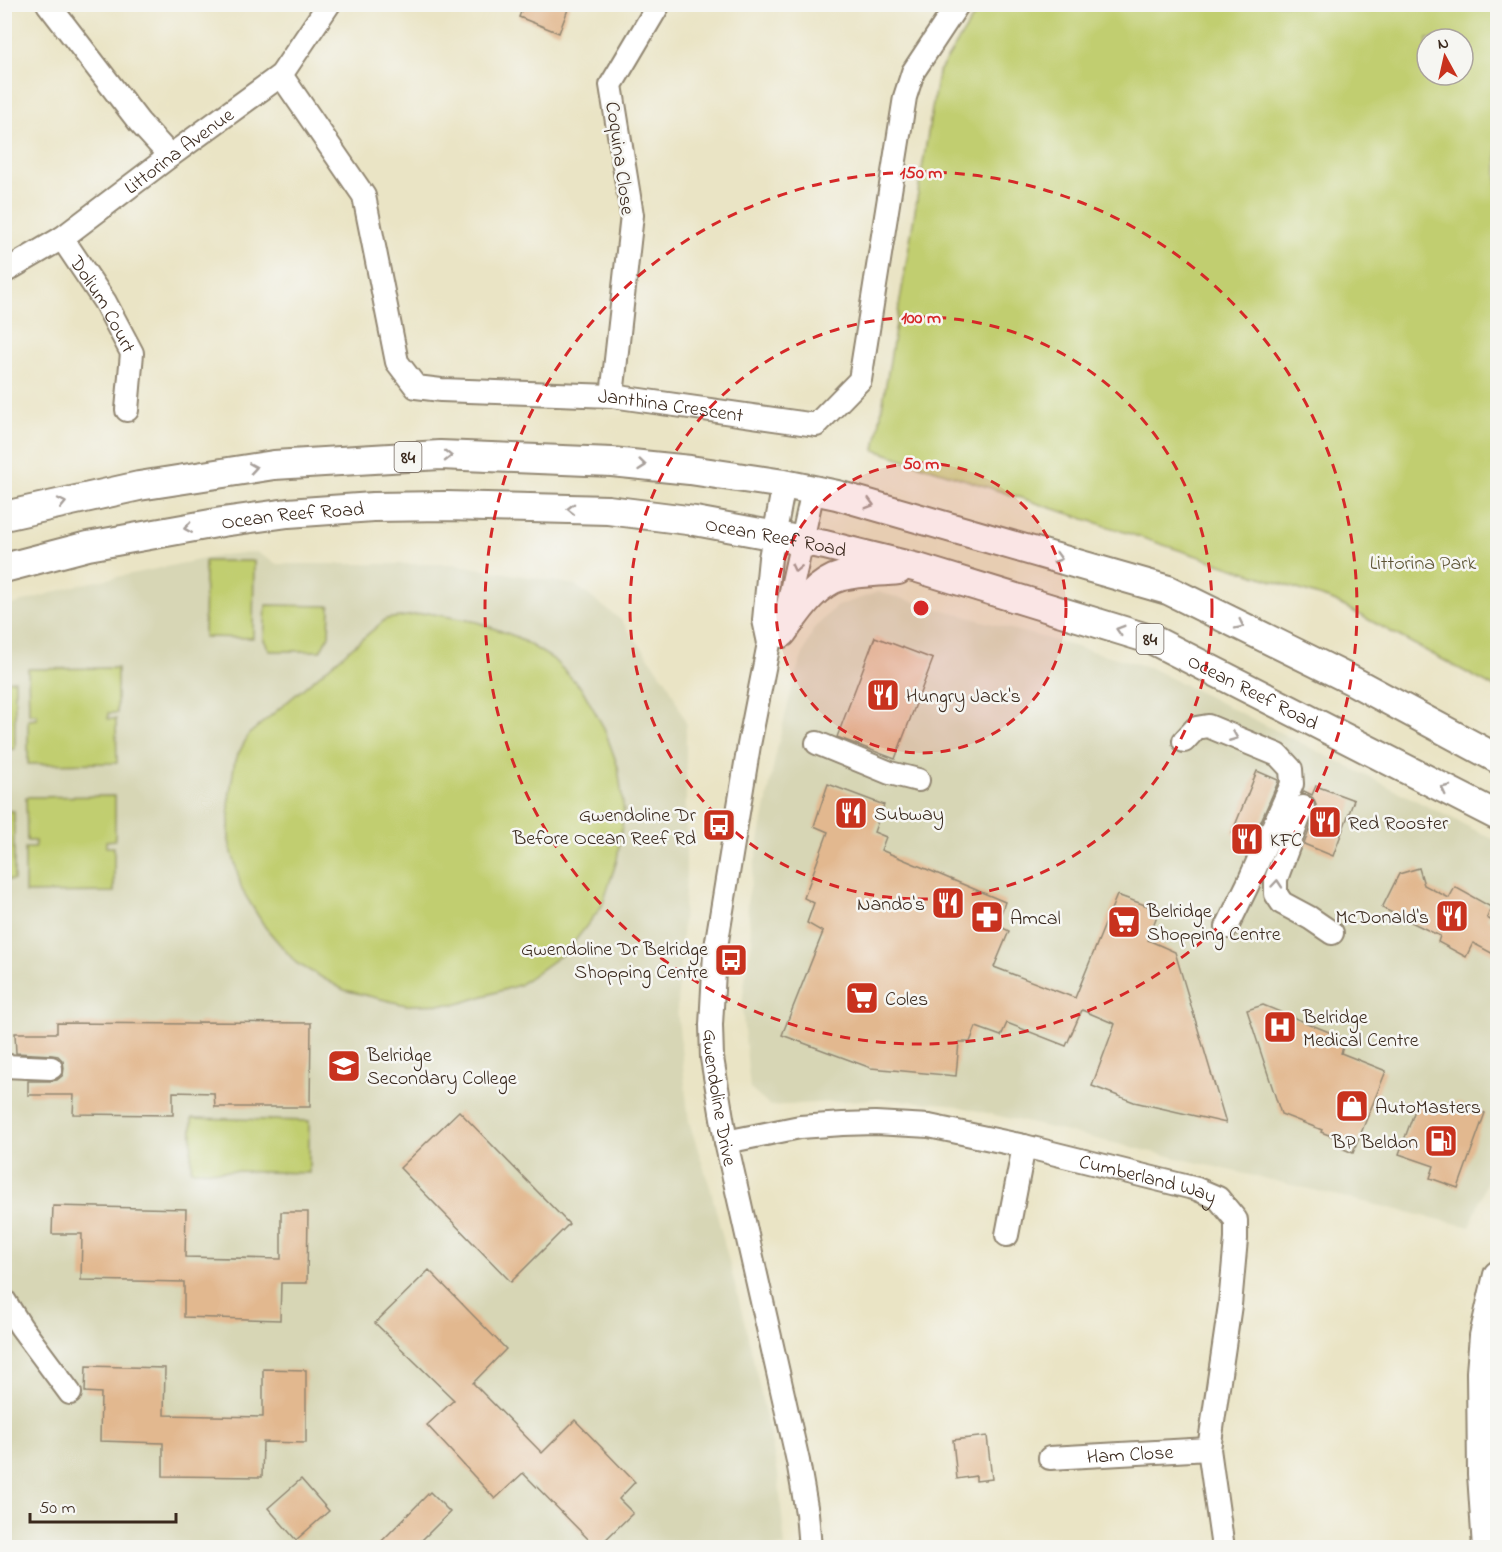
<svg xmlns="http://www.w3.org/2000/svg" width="1502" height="1552" viewBox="0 0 1502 1552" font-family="'Indie Flower',sans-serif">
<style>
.built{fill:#d7d6b5}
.green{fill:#c1ce70;stroke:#7e7c47;stroke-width:1.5;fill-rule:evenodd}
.building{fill:#e2b88f}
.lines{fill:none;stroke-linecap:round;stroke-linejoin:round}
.minor-casing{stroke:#928772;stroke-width:26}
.major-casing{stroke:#928772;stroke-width:32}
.minor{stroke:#fff;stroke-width:22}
.major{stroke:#fff;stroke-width:28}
.oneway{stroke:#a79f9a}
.ring{fill:none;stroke:#d62828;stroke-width:3;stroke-dasharray:10 8}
.labels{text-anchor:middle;stroke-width:5;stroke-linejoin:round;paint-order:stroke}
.shield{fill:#f6f6f2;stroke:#73675e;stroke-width:1.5}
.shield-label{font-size:18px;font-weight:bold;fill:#3b2a1e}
.street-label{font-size:20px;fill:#3b2a1e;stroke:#f6f6f2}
.park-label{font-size:20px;fill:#5c5332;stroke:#f6f6f2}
.poi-label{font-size:20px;fill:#3b2a1e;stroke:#f6f6f2;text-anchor:start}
.centre{fill:#d62828;stroke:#f6f6f2;stroke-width:3}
.ring-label{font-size:18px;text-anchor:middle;font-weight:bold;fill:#d62828;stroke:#f6f6f2;stroke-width:5;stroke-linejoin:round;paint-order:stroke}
</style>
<rect width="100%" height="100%" fill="#f6f6f2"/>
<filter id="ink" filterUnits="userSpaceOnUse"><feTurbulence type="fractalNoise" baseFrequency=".0167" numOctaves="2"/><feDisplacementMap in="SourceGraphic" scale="12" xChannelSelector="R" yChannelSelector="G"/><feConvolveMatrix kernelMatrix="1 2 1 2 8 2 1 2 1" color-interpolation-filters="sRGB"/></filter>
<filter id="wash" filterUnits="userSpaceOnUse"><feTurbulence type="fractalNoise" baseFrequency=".008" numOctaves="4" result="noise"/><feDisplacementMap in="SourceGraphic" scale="24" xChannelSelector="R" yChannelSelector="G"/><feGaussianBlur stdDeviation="1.35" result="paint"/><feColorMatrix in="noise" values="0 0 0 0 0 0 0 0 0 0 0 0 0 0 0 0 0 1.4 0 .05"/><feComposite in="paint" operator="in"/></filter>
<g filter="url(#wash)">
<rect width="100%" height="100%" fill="#eae4c5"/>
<!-- built -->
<g class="built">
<polygon points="256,552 277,564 453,564 575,585 621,620 668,683 686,723 686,877 677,1009 689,1122 710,1187 750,1344 778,1473 785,1547 5,1548 5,607 78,585 223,555"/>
<polygon points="878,592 1149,667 1497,841 1497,1154 1470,1227 948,1104 876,1099 770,1106 750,1089 742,1007 744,985 752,941 747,903 776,753 796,672 813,630 835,607"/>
</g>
<!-- green -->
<g class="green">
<path d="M1133,4L1141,7H1234L1240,4L1497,5V689L1334,601L875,450L938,73L981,5ZM1427,39H1463V75H1427Z"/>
<polygon points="205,561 254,561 253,638 204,637"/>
<polygon points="266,605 330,606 329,635 320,651 270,651 264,640"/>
<polygon points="428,613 477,622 517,637 553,659 582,689 604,728 618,767 624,812 617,860 602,906 568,950 519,985 458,1004 406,1005 344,990 296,963 265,927 242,890 229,841 229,799 235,760 249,734 386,619"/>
<polygon points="117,668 117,713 108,713 108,719 116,719 117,763 28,764 28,720 37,719 37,714 29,714 28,669"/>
<polygon points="15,680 15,749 5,749 5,681"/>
<polygon points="115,796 115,840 106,841 106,847 114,847 114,892 25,893 25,848 35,848 35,841 27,841 26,797"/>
<rect x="5" y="811" width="9" height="69"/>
<polygon points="192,1118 309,1121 309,1173 191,1170"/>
</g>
<g id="blocks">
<!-- building -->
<g class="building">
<polygon points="524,4 570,4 559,33 519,17"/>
<polygon points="875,637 933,659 895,759 837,737"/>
<polygon points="1257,771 1278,780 1278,782 1247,853 1235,849 1240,837 1232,833"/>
<polygon points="828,784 884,805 874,832 886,837 881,850 1005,902 997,925 1009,931 994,967 1075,998 1117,895 1159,910 1148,940 1175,952 1226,1123 1134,1102 1092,1086 1115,1024 1082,1010 1066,1046 1007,1023 1001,1036 976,1027 970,1042 959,1042 956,1076 871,1068 782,1035 823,932 807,923 814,903 804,898 828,832 814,826"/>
<polygon points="1316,786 1354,800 1333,856 1304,844 1316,812 1316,805 1313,798 1308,795 1302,794 1304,791 1312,795"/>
<polygon points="1419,868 1424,885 1449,898 1455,887 1491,907 1487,918 1497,924 1497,956 1473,943 1466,957 1438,942 1440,936 1382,908 1399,874"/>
<polygon points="1263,1005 1346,1039 1341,1053 1386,1071 1353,1153 1339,1147 1342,1140 1321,1132 1322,1130 1281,1114 1247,1010"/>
<polygon points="198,1022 311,1023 310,1107 215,1107 214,1093 173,1092 173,1115 73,1114 74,1095 28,1095 28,1081 50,1081 57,1080 63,1075 64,1068 63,1061 58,1056 52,1055 16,1053 15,1033 57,1033 57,1023 198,1024"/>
<polygon points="1419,1099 1453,1111 1456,1102 1485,1113 1458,1188 1430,1178 1434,1166 1399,1154"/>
<polygon points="459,1111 569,1224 511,1282 400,1168"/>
<polygon points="53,1206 186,1209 185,1257 281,1259 281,1212 308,1212 307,1283 281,1283 280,1320 184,1317 184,1282 81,1280 82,1234 52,1234"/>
<polygon points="429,1270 506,1349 473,1383 542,1453 575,1420 635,1482 619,1499 633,1513 597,1548 523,1473 495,1499 427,1425 454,1400 375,1323"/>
<polygon points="86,1366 165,1368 164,1415 263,1417 263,1369 306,1370 306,1443 263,1442 262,1477 163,1476 163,1443 100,1441 101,1393 85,1392"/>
<polygon points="987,1436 992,1479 976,1481 976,1476 957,1479 953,1440"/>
<polygon points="301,1479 329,1511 296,1540 268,1508"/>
<polygon points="430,1492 450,1512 414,1548 375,1548"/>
</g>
</g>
</g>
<g filter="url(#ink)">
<use href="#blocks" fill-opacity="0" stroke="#928772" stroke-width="1.5"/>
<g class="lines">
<!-- minor casing -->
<g class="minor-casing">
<g id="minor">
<polyline points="48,4 139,122 170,156"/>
<path id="s1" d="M281,75L364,196L397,362L416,387L441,390L612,396L816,425L860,380L905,97L913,72L958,4"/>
<path id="s2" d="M62,238L105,302L132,353L127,410"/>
<path id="s3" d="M4,272L62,238L170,156L281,75L329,4"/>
<polyline points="612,396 632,215 611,85 659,4"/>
<path id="s4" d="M784,484L770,558L764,620L769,643L749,745L715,953L711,1025L712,1058L726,1142L798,1461L807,1513L810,1548"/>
<polyline points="783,628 813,490"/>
<polyline points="1184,741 1196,728 1208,726 1278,755 1291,769 1292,784 1248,884 1227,927"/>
<polyline points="817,743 890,773 918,780"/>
<polyline points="1303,807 1276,879 1276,894 1282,903 1310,918 1332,933"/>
<polyline points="4,1066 51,1068"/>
<path id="s5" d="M726,1142L800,1127L843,1124L875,1123L929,1126L1024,1146L1197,1189L1218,1198L1236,1220V1239L1230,1305L1209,1449L1223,1548"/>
<polyline points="1007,1235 1024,1146"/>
<polyline points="4,1300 21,1327 70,1393"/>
<path id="s6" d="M1050,1458L1209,1449"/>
</g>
</g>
<!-- major casing -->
<g class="major-casing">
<g id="major">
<polyline points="4,516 139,486 274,465 440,455 612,462 690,470 784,484 837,495 1168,590 1351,680 1498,759"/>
<path id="s7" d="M4,568L88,546L222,522L288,513L373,507L446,506L608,510L695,521L825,545L918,568L1153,640L1498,816"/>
<path d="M782,633C797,612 815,583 842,576C859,572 881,572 898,570"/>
<polyline points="1487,1548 1482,1474 1481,1372 1484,1336 1498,1275"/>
</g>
</g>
<!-- minor -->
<use href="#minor" class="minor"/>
<!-- major -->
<use href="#major" class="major"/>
</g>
<!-- one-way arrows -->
<defs><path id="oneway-chevron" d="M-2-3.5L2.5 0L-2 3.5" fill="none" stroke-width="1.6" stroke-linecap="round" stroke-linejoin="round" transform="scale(1.5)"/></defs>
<g class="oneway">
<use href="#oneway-chevron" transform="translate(448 456) rotate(1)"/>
<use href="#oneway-chevron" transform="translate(642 465) rotate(6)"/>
<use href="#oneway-chevron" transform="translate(253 468) rotate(-9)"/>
<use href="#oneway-chevron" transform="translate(62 503) rotate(-12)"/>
<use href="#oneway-chevron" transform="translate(870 504) rotate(16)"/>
<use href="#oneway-chevron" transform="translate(571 509) rotate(-179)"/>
<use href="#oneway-chevron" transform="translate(188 528) rotate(171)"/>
<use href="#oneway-chevron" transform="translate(1058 558) rotate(16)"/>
<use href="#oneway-chevron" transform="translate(796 568) rotate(102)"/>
<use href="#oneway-chevron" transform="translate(1240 625) rotate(26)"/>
<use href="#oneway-chevron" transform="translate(1120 630) rotate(-163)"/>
<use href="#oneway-chevron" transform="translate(1234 737) rotate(22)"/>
<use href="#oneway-chevron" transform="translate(1445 789) rotate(-153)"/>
<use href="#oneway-chevron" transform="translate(1277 884) rotate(-85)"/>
</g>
</g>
<!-- distance rings -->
<circle cx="921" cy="608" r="145" fill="#d62828" fill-opacity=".12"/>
<g class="ring">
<circle cx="921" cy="608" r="145"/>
<circle cx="921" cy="608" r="291"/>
<circle cx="921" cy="608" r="436"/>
</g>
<!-- icons -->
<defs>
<g id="restaurant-square" transform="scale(1.725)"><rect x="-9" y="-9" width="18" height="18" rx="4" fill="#c8321e" stroke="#f6f6f2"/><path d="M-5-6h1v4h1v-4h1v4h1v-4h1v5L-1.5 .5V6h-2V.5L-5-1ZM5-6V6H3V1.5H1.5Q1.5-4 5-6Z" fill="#fff"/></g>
<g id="bus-square" transform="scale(1.725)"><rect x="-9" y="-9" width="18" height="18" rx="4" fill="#c8321e" stroke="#f6f6f2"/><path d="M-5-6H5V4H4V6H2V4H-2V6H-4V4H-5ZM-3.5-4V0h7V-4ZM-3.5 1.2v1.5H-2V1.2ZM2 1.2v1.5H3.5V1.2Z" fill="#fff"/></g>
<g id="pharmacy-square" transform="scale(1.725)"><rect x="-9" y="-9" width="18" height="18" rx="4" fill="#c8321e" stroke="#f6f6f2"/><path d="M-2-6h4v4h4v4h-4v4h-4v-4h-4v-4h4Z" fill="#fff"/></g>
<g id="supermarket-square" transform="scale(1.725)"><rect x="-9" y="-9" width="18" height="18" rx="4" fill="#c8321e" stroke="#f6f6f2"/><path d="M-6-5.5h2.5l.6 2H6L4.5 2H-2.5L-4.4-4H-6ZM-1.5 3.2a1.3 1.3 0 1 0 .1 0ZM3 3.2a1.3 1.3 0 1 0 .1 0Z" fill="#fff"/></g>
<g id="hospital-square" transform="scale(1.725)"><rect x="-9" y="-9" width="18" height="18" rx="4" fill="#c8321e" stroke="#f6f6f2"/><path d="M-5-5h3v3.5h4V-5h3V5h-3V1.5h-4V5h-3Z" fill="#fff"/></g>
<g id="school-square" transform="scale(1.725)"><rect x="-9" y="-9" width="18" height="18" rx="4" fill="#c8321e" stroke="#f6f6f2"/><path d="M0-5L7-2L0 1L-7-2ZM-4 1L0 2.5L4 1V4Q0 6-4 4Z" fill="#fff"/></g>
<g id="shop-square" transform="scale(1.725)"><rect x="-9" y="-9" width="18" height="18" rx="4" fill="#c8321e" stroke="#f6f6f2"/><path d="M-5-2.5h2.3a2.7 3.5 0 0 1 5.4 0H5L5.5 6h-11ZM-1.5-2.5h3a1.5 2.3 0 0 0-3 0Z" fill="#fff"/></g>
<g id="fuel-square" transform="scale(1.725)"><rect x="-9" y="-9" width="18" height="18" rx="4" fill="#c8321e" stroke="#f6f6f2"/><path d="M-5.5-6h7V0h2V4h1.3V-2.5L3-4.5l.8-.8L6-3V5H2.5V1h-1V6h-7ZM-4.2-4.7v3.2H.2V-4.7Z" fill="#fff"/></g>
</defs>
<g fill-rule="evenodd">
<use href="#restaurant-square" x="883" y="695"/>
<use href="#restaurant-square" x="851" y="813"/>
<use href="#restaurant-square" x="1325" y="822"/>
<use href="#bus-square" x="719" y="825"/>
<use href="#restaurant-square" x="1247" y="839"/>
<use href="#restaurant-square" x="948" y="903"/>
<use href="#restaurant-square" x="1452" y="916"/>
<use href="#pharmacy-square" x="987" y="917"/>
<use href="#supermarket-square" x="1124" y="922"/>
<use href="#bus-square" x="731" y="960"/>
<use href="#supermarket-square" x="862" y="998"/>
<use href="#hospital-square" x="1280" y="1027"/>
<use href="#school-square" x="344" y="1066"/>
<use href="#shop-square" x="1352" y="1106"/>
<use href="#fuel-square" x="1441" y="1141"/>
</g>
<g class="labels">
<!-- shield labels -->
<g class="shield">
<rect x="394.5" y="442" width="27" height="30" rx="4.5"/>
<rect x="1136.5" y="624" width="27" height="30" rx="4.5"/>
</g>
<g class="shield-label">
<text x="408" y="463">84</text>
<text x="1150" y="645">84</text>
</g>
<!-- street labels -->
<g class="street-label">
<text dy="7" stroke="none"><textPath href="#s3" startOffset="213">Littorina Avenue</textPath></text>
<text transform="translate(621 158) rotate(82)" y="7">Coquina Close</text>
<text dy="7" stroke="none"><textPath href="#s2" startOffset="78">Dolium Court</textPath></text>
<text dy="7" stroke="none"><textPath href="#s1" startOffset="603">Janthina Crescent</textPath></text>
<text dy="7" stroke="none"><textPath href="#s7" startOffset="294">Ocean Reef Road</textPath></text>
<text dy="7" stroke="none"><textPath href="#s7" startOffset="780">Ocean Reef Road</textPath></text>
<text dy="7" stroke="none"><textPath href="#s7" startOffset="1284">Ocean Reef Road</textPath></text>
<text dy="7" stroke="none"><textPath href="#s4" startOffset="621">Gwendoline Drive</textPath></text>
<text dy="7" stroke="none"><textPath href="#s5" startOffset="430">Cumberland Way</textPath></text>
<text dy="7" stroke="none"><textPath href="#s6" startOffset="80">Ham Close</textPath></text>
</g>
<!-- park labels -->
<g class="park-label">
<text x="1423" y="569">Littorina Park</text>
</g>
<!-- poi labels -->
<g class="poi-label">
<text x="906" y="702">Hungry Jack's</text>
<text x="874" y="820">Subway</text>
<text x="696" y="821" text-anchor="end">Gwendoline Dr<tspan x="696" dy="23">Before Ocean Reef Rd</tspan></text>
<text x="1348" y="829">Red Rooster</text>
<text x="1270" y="846">KFC</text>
<text x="925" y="910" text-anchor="end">Nando's</text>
<text x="1147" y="917">Belridge<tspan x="1147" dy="23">Shopping Centre</tspan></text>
<text x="1429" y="923" text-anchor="end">McDonald's</text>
<text x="1010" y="924">Amcal</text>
<text x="708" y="955" text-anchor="end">Gwendoline Dr Belridge<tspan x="708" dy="23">Shopping Centre</tspan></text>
<text x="885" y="1005">Coles</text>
<text x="1303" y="1023">Belridge<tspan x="1303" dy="23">Medical Centre</tspan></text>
<text x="367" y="1061">Belridge<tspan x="367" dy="23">Secondary College</tspan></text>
<text x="1375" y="1113">AutoMasters</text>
<text x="1418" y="1148" text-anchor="end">BP Beldon</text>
</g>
</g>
<circle cx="921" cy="608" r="9" class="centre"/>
<g class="ring-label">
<text x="921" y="178">150 m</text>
<text x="921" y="323">100 m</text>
<text x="921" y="469">50 m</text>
</g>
<!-- margin -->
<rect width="1502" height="1552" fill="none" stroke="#f6f6f2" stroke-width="24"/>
<!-- north arrow -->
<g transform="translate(1445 57) rotate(352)"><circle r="28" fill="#f6f6f2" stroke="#aba49d" stroke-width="1.5"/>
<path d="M0-4.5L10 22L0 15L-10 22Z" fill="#c8321e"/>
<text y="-9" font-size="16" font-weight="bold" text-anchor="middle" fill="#3b2a1e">N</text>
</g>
<!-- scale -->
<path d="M30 1513v9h146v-9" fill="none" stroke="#3b2a1e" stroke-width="3"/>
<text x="39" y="1513" font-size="18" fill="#3b2a1e" stroke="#f6f6f2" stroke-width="4.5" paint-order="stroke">50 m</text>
</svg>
